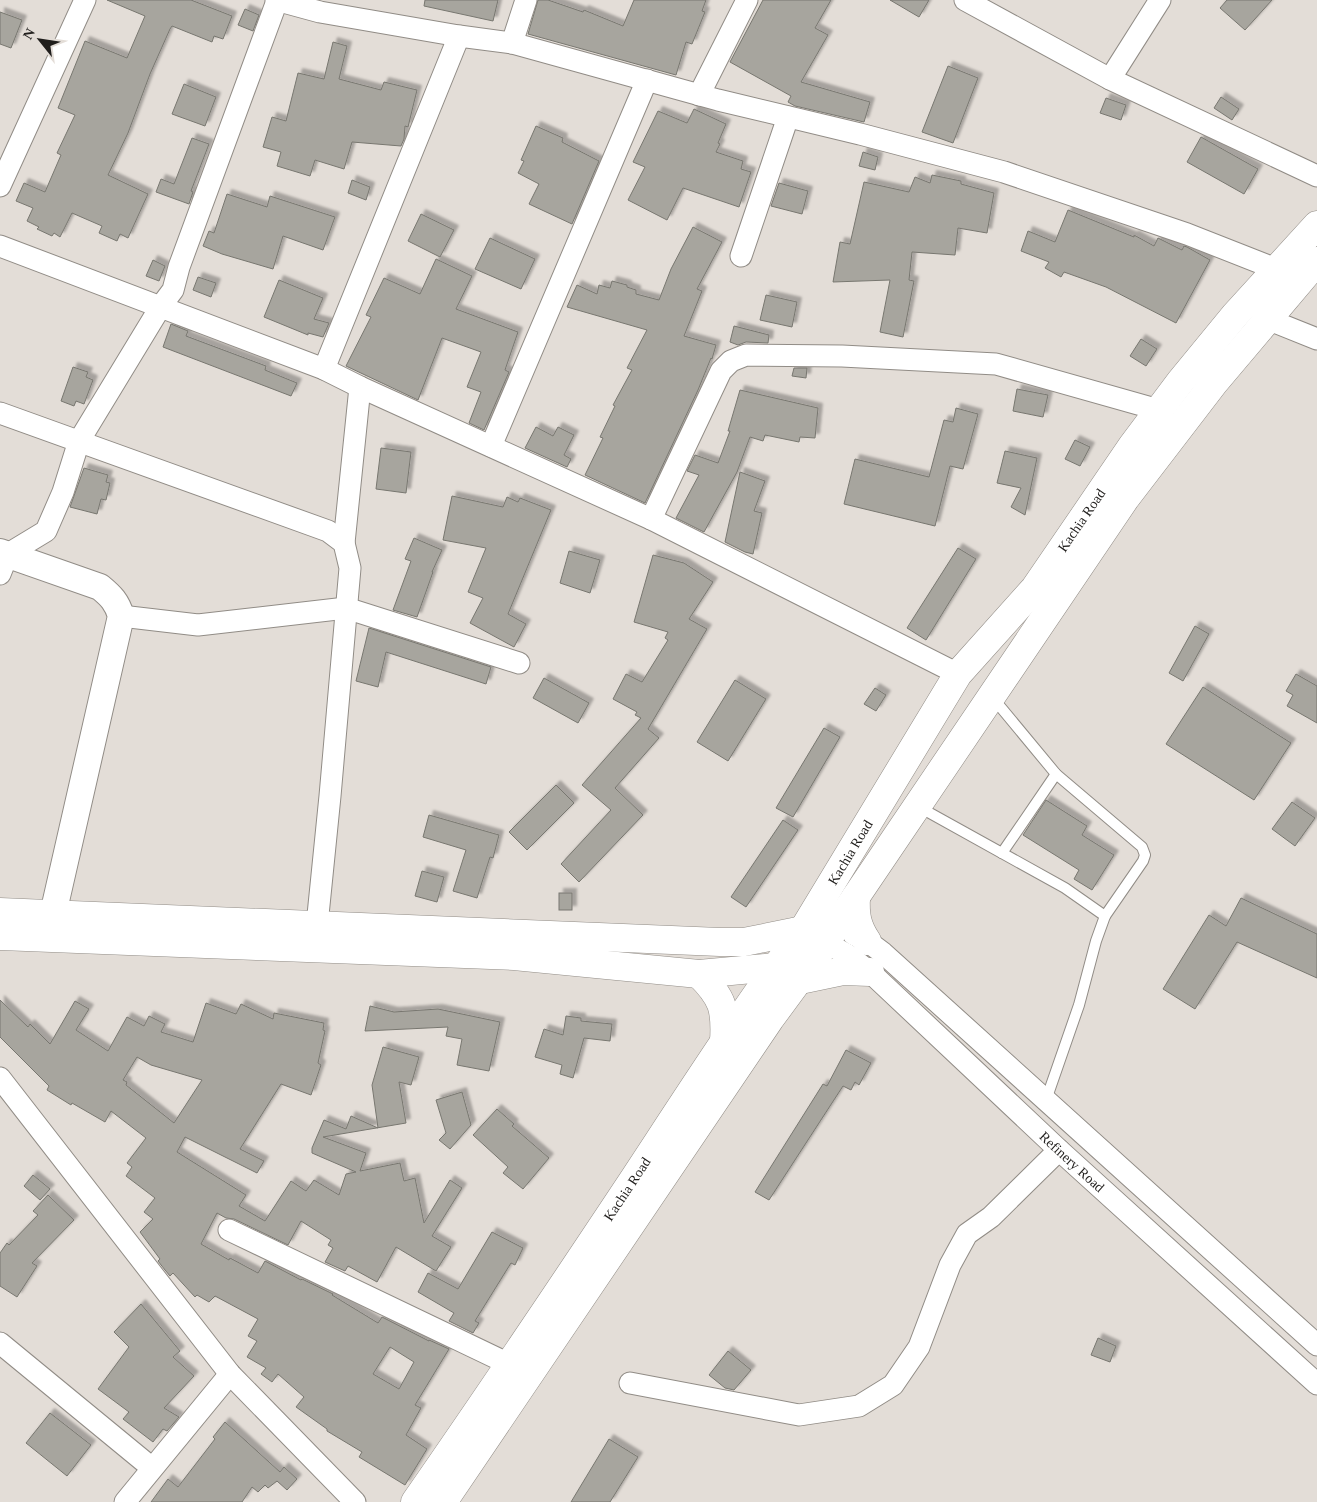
<svg xmlns="http://www.w3.org/2000/svg" width="1317" height="1502" viewBox="0 0 1317 1502" font-family="'Times New Roman',serif">
<style>
.building{fill:#a7a59e;stroke:#787770;fill-rule:evenodd;filter:url(#shadow)}
.lines{fill:none;stroke-linecap:round;stroke-linejoin:round}
.service-casing{stroke:#918c86;stroke-width:12}
.minor-casing{stroke:#918c86;stroke-width:23}
.tertiary-casing{stroke:#918c86;stroke-width:28}
.primary-casing{stroke:#918c86;stroke-width:29}
.trunk-casing{stroke:#918c86;stroke-width:29}
.service{stroke:#fff;stroke-width:10}
.minor{stroke:#fff;stroke-width:21}
.tertiary{stroke:#fff;stroke-width:26}
.primary{stroke:#fff;stroke-width:28}
.trunk{stroke:#fff;stroke-width:28}
.labels{text-anchor:middle;stroke-width:4;stroke-linejoin:round;paint-order:stroke}
.street-label{font-size:14px;fill:#201e1c;stroke:#e3ddd7}
</style>
<defs>
<filter id="shadow"><feDropShadow dx="4.5" dy="-4.5" stdDeviation="1" flood-color="#0004"/></filter>
</defs>
<rect width="100%" height="100%" fill="#e3ddd7"/>
<!-- building -->
<g class="building">
<polygon points="107,0 191,0 232,16 223,39 214,36 212,42 172,26 170,29 150,74 128,133 108,175 148,194 128,238 120,234 117,241 99,233 102,226 72,213 60,237 54,233 52,236 37,229 39,227 27,221 33,208 16,201 24,183 45,192 61,155 57,153 75,115 58,108 85,41 127,58 145,16"/>
<polygon points="425,0 498,0 493,21 424,6"/>
<polygon points="538,0 548,0 583,12 584,10 623,26 634,0 706,0 702,11 705,12 692,44 686,42 676,75 528,34"/>
<polygon points="763,0 831,0 815,28 828,35 801,82 870,102 864,122 795,106 788,102 791,96 730,62"/>
<polygon points="890,0 929,0 919,17"/>
<polygon points="1227,0 1272,0 1245,30 1220,8"/>
<polygon points="245,9 259,15 253,31 238,25"/>
<polygon points="0,12 22,20 11,48 0,44"/>
<polygon points="333,42 347,46 339,79 381,90 384,82 417,90 408,127 405,126 404,139 401,146 352,142 344,169 315,160 310,176 277,166 281,152 263,147 272,117 286,121 298,73 324,79"/>
<polygon points="948,66 978,78 953,143 922,132"/>
<polygon points="184,84 216,97 205,126 172,114"/>
<polygon points="1221,97 1239,109 1232,120 1214,108"/>
<polygon points="1106,98 1126,105 1121,120 1100,113"/>
<polygon points="694,109 726,124 718,143 720,144 716,152 743,161 741,169 751,172 739,207 683,188 667,220 628,200 645,167 633,162 658,111 687,123"/>
<polygon points="536,126 563,138 562,142 599,161 572,224 529,204 539,184 518,173 524,161 521,160"/>
<polygon points="1201,137 1258,169 1244,194 1187,162"/>
<polygon points="192,138 209,144 191,191 193,192 189,204 156,192 161,179 174,184"/>
<polygon points="863,152 878,157 875,170 859,166"/>
<polygon points="932,175 961,181 961,184 994,193 987,233 958,228 955,255 912,252 909,280 914,281 903,337 880,332 890,280 833,282 840,242 850,244 864,182 909,192 915,177 930,183"/>
<polygon points="352,180 370,187 366,200 348,193"/>
<polygon points="779,183 808,191 802,214 771,206"/>
<polygon points="227,194 267,207 270,196 335,217 323,250 283,236 273,269 222,254 203,246 209,231 214,233"/>
<polygon points="1068,210 1134,237 1134,235 1154,246 1158,238 1182,250 1184,246 1187,247 1210,260 1176,323 1106,287 1064,272 1061,277 1045,268 1049,262 1021,251 1028,231 1055,242"/>
<polygon points="421,214 454,230 440,257 408,241"/>
<polygon points="693,227 722,242 697,289 702,291 684,336 716,345 712,359 711,358 698,390 645,503 585,475 603,438 600,437 615,406 613,405 632,370 627,368 647,330 567,307 577,285 597,294 599,285 610,288 612,281 627,285 627,287 636,290 636,294 659,300 671,269"/>
<polygon points="490,238 535,259 521,289 475,269"/>
<polygon points="436,259 472,276 456,309 518,332 505,370 509,372 484,430 469,423 481,392 467,387 481,352 442,338 418,400 346,366 371,317 366,315 384,278 420,294"/>
<polygon points="153,260 165,266 159,281 146,276"/>
<polygon points="198,277 216,283 211,297 193,290"/>
<polygon points="279,280 323,298 314,319 329,323 323,337 308,333 308,335 264,317"/>
<polygon points="766,295 797,302 792,327 760,320"/>
<polygon points="171,324 188,331 186,336 266,366 265,370 297,383 291,396 163,347"/>
<polygon points="734,326 769,335 768,343 746,342 738,345 730,342"/>
<polygon points="1141,339 1157,349 1146,366 1130,356"/>
<polygon points="73,367 88,372 86,377 93,380 84,404 76,401 74,406 61,401"/>
<polygon points="794,368 807,368 806,378 792,376"/>
<polygon points="1017,389 1048,395 1043,417 1013,411"/>
<polygon points="740,390 818,408 815,438 800,437 799,442 765,435 763,441 750,437 737,472 704,532 676,518 699,475 687,471 695,455 718,463 730,431 728,431"/>
<polygon points="956,408 978,414 963,469 950,466 935,526 844,504 855,459 929,477 944,420 953,422"/>
<polygon points="536,427 553,436 558,427 574,435 564,455 571,459 567,467 525,448"/>
<polygon points="1075,440 1090,447 1080,466 1065,459"/>
<polygon points="381,448 411,452 406,493 376,489"/>
<polygon points="1005,451 1037,458 1025,515 1011,507 1021,488 997,483"/>
<polygon points="84,468 108,475 106,482 110,483 106,500 101,499 97,514 70,507"/>
<polygon points="740,472 765,481 754,511 762,513 753,554 745,552 725,542"/>
<polygon points="452,496 503,507 507,497 518,502 520,498 551,510 508,614 526,624 514,647 470,623 483,598 468,592 486,548 443,540"/>
<polygon points="414,538 442,550 432,572 433,572 417,617 393,610 411,561 405,559"/>
<polygon points="958,548 976,559 926,640 907,628"/>
<polygon points="569,551 600,560 590,593 560,583"/>
<polygon points="653,555 684,563 713,582 689,619 707,629 648,729 659,738 615,788 643,815 579,882 561,864 611,810 582,785 641,718 635,715 637,712 613,699 626,674 642,682 668,640 665,638 668,632 634,622"/>
<polygon points="1195,626 1209,634 1183,681 1169,673"/>
<polygon points="369,628 491,667 486,684 386,652 378,687 356,681"/>
<polygon points="1296,674 1317,686 1317,723 1287,706 1293,695 1286,691"/>
<polygon points="544,678 589,703 578,723 533,698"/>
<polygon points="735,680 766,699 728,761 697,742"/>
<polygon points="1203,687 1291,743 1254,800 1166,744"/>
<polygon points="875,688 886,695 876,711 864,704"/>
<polygon points="824,728 840,737 793,817 776,808"/>
<polygon points="556,785 574,803 527,850 509,832"/>
<polygon points="1046,800 1087,826 1082,835 1114,855 1092,890 1074,879 1079,870 1023,835"/>
<polygon points="1292,802 1315,818 1295,846 1272,829"/>
<polygon points="429,815 499,835 493,858 490,857 477,898 453,891 466,850 423,837"/>
<polygon points="783,820 798,830 746,907 731,897"/>
<polygon points="422,871 444,877 437,902 415,896"/>
<rect x="559" y="893" width="13" height="17"/>
<polygon points="1241,898 1317,934 1317,978 1237,942 1195,1009 1163,989 1209,915 1226,926"/>
<path d="M0,1000L28,1027L30,1024L50,1044L75,1001L89,1009L76,1030L108,1051L127,1017L144,1026L149,1016L165,1024L161,1032L193,1042L206,1003L236,1014L241,1004L273,1019L274,1013L324,1023L323,1030L325,1031L318,1063L321,1065L311,1095L281,1084L240,1149L264,1161L257,1173L185,1137L177,1152L246,1195L239,1206L265,1221L291,1181L306,1191L314,1180L339,1195L346,1174L356,1172L312,1153V1148L324,1120L346,1129L351,1116L378,1128L372,1085L383,1047L419,1057L411,1085L399,1082L406,1123L323,1137L366,1153L360,1171L400,1163L404,1181L415,1178L424,1223L450,1180L462,1188L432,1236L451,1247L436,1271L396,1247L377,1282L348,1266L345,1271L325,1262L333,1248L328,1245L331,1240L301,1221L288,1245L234,1219L226,1218L217,1213L201,1244L229,1260L230,1258L258,1273L265,1261L301,1280L302,1279L333,1294L332,1295L378,1323L382,1317L429,1341V1340L449,1349L415,1405L421,1408L406,1435L427,1449L405,1485L359,1457L362,1452L327,1431V1429L296,1407L304,1397L278,1374L272,1382L261,1374L266,1368L247,1357L257,1341L248,1336L258,1319L215,1296L209,1302L197,1295L195,1297L173,1273L170,1276L165,1270L158,1261L160,1259L140,1232L153,1219L144,1212L155,1198L126,1176L132,1167L127,1163L146,1138L111,1111L105,1122L72,1103L71,1105L47,1090L49,1086L0,1037ZM137,1057L151,1065L202,1080L174,1123L126,1085L127,1082L123,1080ZM390,1347L414,1362L399,1389L373,1374Z"/>
<polygon points="370,1006 394,1012 438,1009 500,1022 489,1071 457,1065 462,1039 446,1036 448,1027 365,1031"/>
<polygon points="566,1016 581,1018 581,1021 612,1024 610,1041 584,1038 573,1078 560,1074 562,1065 535,1057 544,1029 563,1035"/>
<polygon points="846,1050 871,1063 859,1085 855,1082 851,1090 843,1086 769,1200 755,1192 823,1084 827,1086"/>
<polygon points="462,1092 471,1125 450,1149 439,1140 446,1133 436,1100"/>
<polygon points="497,1109 514,1124 512,1126 549,1158 523,1189 503,1173 508,1167 473,1135"/>
<polygon points="33,1175 50,1189 40,1200 24,1186"/>
<polygon points="48,1195 74,1220 32,1263 37,1266 17,1297 0,1286 0,1253 7,1243 9,1245 38,1215 33,1211"/>
<polygon points="492,1232 523,1248 515,1265 511,1263 475,1321 479,1323 473,1333 449,1321 454,1313 418,1292 428,1273 458,1289"/>
<polygon points="141,1304 180,1351 173,1357 194,1376 164,1408 179,1417 167,1431 163,1429 153,1442 123,1419 129,1412 98,1389 129,1347 114,1332"/>
<polygon points="1098,1338 1116,1346 1110,1362 1091,1355"/>
<polygon points="728,1351 751,1370 734,1390 725,1388 709,1375"/>
<polygon points="50,1413 91,1445 67,1476 26,1443"/>
<polygon points="225,1422 280,1472 284,1467 297,1479 287,1490 277,1481 268,1488 265,1485 258,1492 252,1487 242,1502 151,1502 168,1479 178,1487 215,1439 213,1437"/>
<polygon points="609,1439 638,1457 610,1502 571,1502"/>
</g>
<g class="lines">
<!-- service casing -->
<g class="service-casing">
<g id="service">
<polyline points="993,698 1056,774 1142,847 1145,855 1143,861 1105,916"/>
<polyline points="919,807 1065,888 1105,916 1096,941 1079,1005 1046,1100"/>
<polyline points="1002,853 1056,774"/>
</g>
</g>
<!-- minor casing -->
<g class="minor-casing">
<g id="minor">
<polyline points="276,0 320,12 459,36 512,43 718,100 860,134 1004,172 1187,234 1276,269"/>
<polyline points="965,0 1110,79 1317,176"/>
<polyline points="512,43 526,0"/>
<polyline points="1110,79 1160,0"/>
<polyline points="699,95 747,0"/>
<polyline points="0,186 85,0"/>
<polyline points="0,246 324,369 360,387 651,519 958,674"/>
<polyline points="741,256 788,117"/>
<polyline points="1267,319 1317,339"/>
<polyline points="324,369 459,36"/>
<polyline points="0,413 328,531 344,543 350,568 330,796 317,925"/>
<polyline points="491,446 647,80"/>
<polyline points="651,519 721,371 731,361 746,355 842,356 996,364 1159,410"/>
<polyline points="344,543 360,387"/>
<polyline points="0,574 8,554 46,531 63,492 79,441 161,306 173,290 179,267 277,1"/>
<polyline points="121,616 198,625 346,608 519,663"/>
<polyline points="853,934 867,941 883,953 1317,1345"/>
<path id="s1" d="M826,943L848,955L870,972L1059,1150L1317,1384"/>
<polyline points="0,1078 230,1374 355,1502"/>
<polyline points="229,1230 511,1365"/>
<polyline points="0,1343 152,1468"/>
<polyline points="630,1383 799,1415 859,1406 893,1385 919,1347 950,1265 967,1234 991,1217 1059,1150"/>
<polyline points="125,1502 230,1374"/>
</g>
</g>
<!-- tertiary casing -->
<g class="tertiary-casing">
<path id="tertiary" d="M0,552L100,587C111,596 117,602 121,616L53,914"/>
</g>
<!-- primary casing -->
<g class="primary-casing">
<g id="primary">
<polyline points="0,912 720,942 744,942 803,930 819,930"/>
<polyline points="0,936 514,956 699,974 775,967 793,959"/>
</g>
</g>
<!-- trunk casing -->
<g class="trunk-casing">
<g id="trunk">
<path d="M856,897C855,915 857,926 867,941"/>
<path d="M699,974C723,998 726,1009 724,1042"/>
<polyline points="800,980 843,971 870,972"/>
<path id="s2" d="M415,1502C488,1397 560,1290 631,1183C687,1098 742,1012 803,930L958,674L1035,588L1132,446L1180,382L1235,315L1317,225"/>
<polyline points="443,1502 770,1019 826,943 834,929 1125,499 1214,383 1317,261"/>
</g>
</g>
<!-- service -->
<use href="#service" class="service"/>
<!-- minor -->
<use href="#minor" class="minor"/>
<!-- tertiary -->
<use href="#tertiary" class="tertiary"/>
<!-- primary -->
<use href="#primary" class="primary"/>
<!-- trunk -->
<use href="#trunk" class="trunk"/>
</g>
<g class="labels">
<!-- street labels -->
<g class="street-label">
<text dy="5" stroke="none"><textPath href="#s2" startOffset="1188">Kachia Road</textPath></text>
<text dy="5" stroke="none"><textPath href="#s2" startOffset="782">Kachia Road</textPath></text>
<text dy="5" stroke="none"><textPath href="#s1" startOffset="330">Refinery Road</textPath></text>
<text dy="5" stroke="none"><textPath href="#s2" startOffset="378">Kachia Road</textPath></text>
</g>
</g>
<!-- north arrow -->
<g transform="translate(40 40) rotate(300)" stroke="#e3ddd7" stroke-width="4" paint-order="stroke">
<path d="M0-4L9 19L0 12L-9 19Z" fill="#201e1c"/>
<text y="-8" font-size="14" font-weight="bold" text-anchor="middle" fill="#201e1c">N</text>
</g>
</svg>
